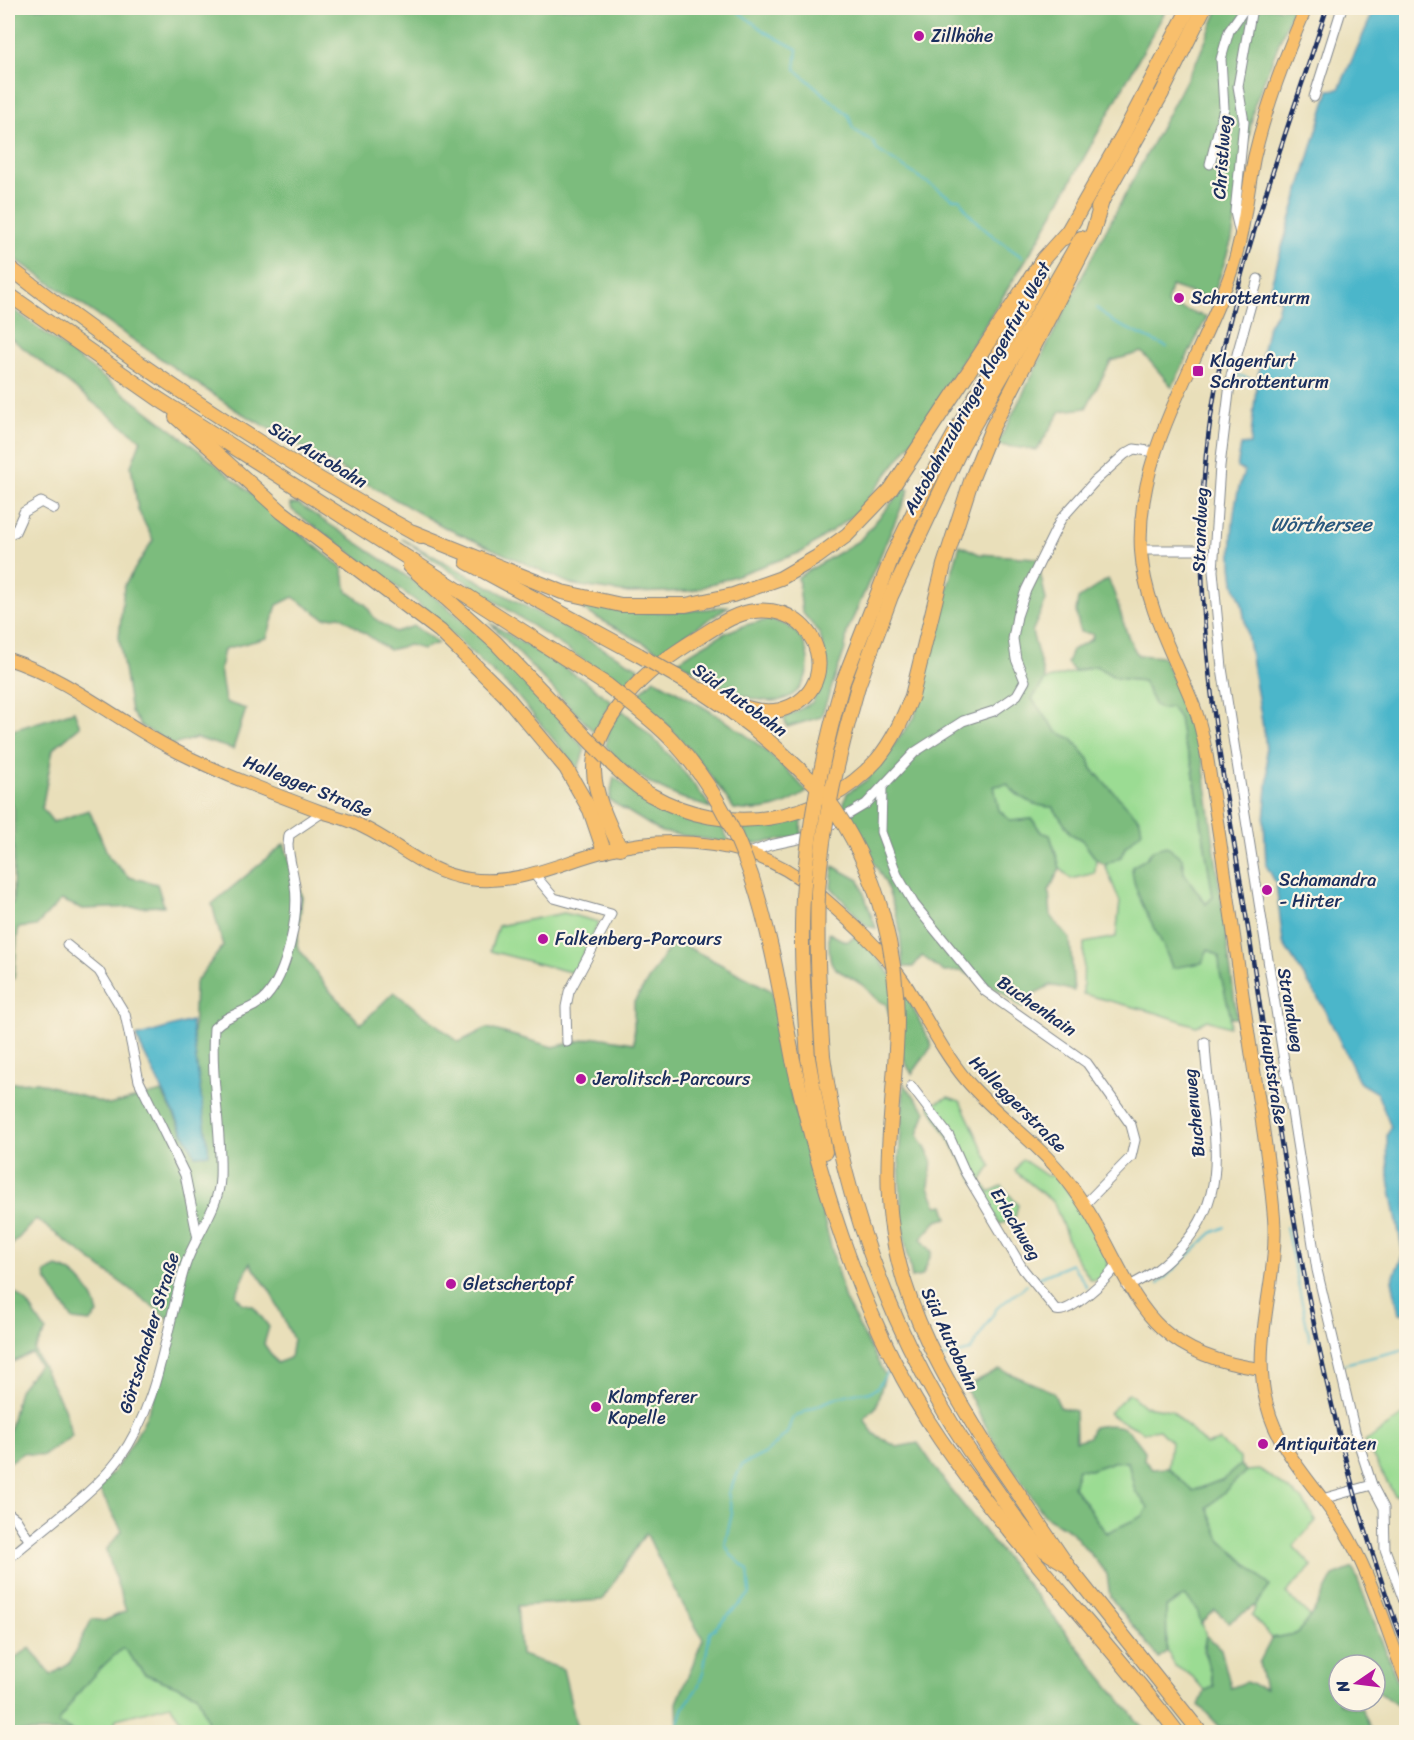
<svg xmlns="http://www.w3.org/2000/svg" width="1414" height="1740" viewBox="0 0 1414 1740" font-family="Sriracha,sans-serif">
<style>
.green{fill:#9bdc93;stroke:#5b8678;stroke-width:1.5}
.forest{fill:#7cbc7d;stroke:#4c766e;stroke-width:1.5;fill-rule:evenodd}
.water{fill:#4cb6ca;stroke:#347294;stroke-width:1.5}
.lines{fill:none;stroke-linecap:round;stroke-linejoin:round}
.stream{stroke:#4cb6ca;stroke-width:2}
.minor-casing{stroke:#82878c;stroke-width:11}
.major-casing{stroke:#82878c;stroke-width:14}
.highway-casing{stroke:#82878c;stroke-width:16}
.minor{stroke:#fff;stroke-width:9}
.major{stroke:#f8bf6c;stroke-width:12}
.highway{stroke:#f8bf6c;stroke-width:14}
.rail-casing{stroke:#1b2f5e;stroke-width:4.5}
.rail{stroke:#fcf5e5;stroke-width:2;stroke-dasharray:7;stroke-linecap:butt}
.highway-bridge-casing{stroke:#82878c;stroke-width:16;stroke-linecap:butt}
.highway-bridge{stroke:#f8bf6c;stroke-width:14}
.poi-dot{fill:#b5179e;stroke:#fcf5e5;stroke-width:2}
.labels{text-anchor:middle;stroke-width:4.5;stroke-linejoin:round;paint-order:stroke}
.poi-label{font-size:18px;fill:#1b2f5e;stroke:#fcf5e5;text-anchor:start}
.street-label{font-size:18px;fill:#1b2f5e;stroke:#fcf5e5}
.water-label{font-size:20px;font-style:italic;fill:#2a587e;stroke:#fcf5e5}
</style>
<rect width="100%" height="100%" fill="#fcf5e5"/>
<filter id="ink" filterUnits="userSpaceOnUse"><feTurbulence type="fractalNoise" baseFrequency=".0167" numOctaves="2"/><feDisplacementMap in="SourceGraphic" scale="12" xChannelSelector="R" yChannelSelector="G"/><feConvolveMatrix kernelMatrix="1 2 1 2 8 2 1 2 1" color-interpolation-filters="sRGB"/></filter>
<filter id="wash" filterUnits="userSpaceOnUse"><feTurbulence type="fractalNoise" baseFrequency=".008" numOctaves="4" result="noise"/><feDisplacementMap in="SourceGraphic" scale="24" xChannelSelector="R" yChannelSelector="G"/><feGaussianBlur stdDeviation="1.35" result="paint"/><feColorMatrix in="noise" values="0 0 0 0 0 0 0 0 0 0 0 0 0 0 0 0 0 1.4 0 .05"/><feComposite in="paint" operator="in"/></filter>
<g filter="url(#wash)">
<rect width="100%" height="100%" fill="#e9dfba"/>
<!-- green -->
<g class="green">
<path d="M1096,666L1116,678L1143,681L1154,704L1171,707L1179,718L1183,741L1192,763L1213,897L1206,904L1184,873L1182,858L1153,850L1146,859L1132,867L1172,967L1207,948L1219,956C1220,978 1235,1006 1229,1027L1207,1020L1196,1026L1157,1013L1083,994L1084,943L1116,937L1120,902L1105,865L1122,856L1125,847L1141,831L1140,821L1092,769L1089,759L1071,738L1057,732L1032,699L1045,680Z"/>
<path d="M1007,784C1018,798 1035,807 1053,806L1071,834L1082,840L1096,859L1095,873L1071,879L1060,868L1050,835L1041,832L1032,819L1011,821L998,810L994,786Z"/>
<polygon points="564,913 599,922 574,973 490,951 498,926"/>
<polygon points="948,1097 960,1101 991,1166 981,1181 989,1192 1002,1186 1018,1205 1015,1217 1000,1224 929,1106"/>
<path d="M1022,1159L1047,1176L1056,1175C1068,1192 1112,1248 1107,1268C1106,1271 1102,1276 1099,1279L1091,1280L1073,1253L1054,1203L1015,1171Z"/>
<path d="M1129,1393L1144,1406L1171,1410L1206,1445L1219,1441L1240,1458V1465L1224,1479L1193,1491L1168,1468L1171,1442L1159,1430L1143,1432C1132,1424 1119,1423 1109,1413Z"/>
<polygon points="1406,1413 1406,1495 1395,1496 1365,1442"/>
<polygon points="1116,1461 1128,1462 1135,1491 1149,1507 1143,1516 1106,1533 1073,1486 1078,1469 1090,1470"/>
<polygon points="1261,1470 1302,1499 1316,1521 1293,1546 1312,1566 1286,1593 1311,1617 1296,1634 1272,1638 1252,1616 1256,1605 1270,1586 1220,1539 1207,1508 1246,1471"/>
<polygon points="1186,1596 1197,1609 1206,1635 1203,1651 1209,1664 1214,1687 1205,1691 1192,1676 1175,1666 1167,1651 1166,1607"/>
<path d="M123,1647L145,1674L197,1694L212,1732H189L170,1705L116,1719L112,1732H74L57,1725C75,1693 96,1671 123,1647Z"/>
</g>
<!-- forest -->
<g class="forest">
<polygon points="8,8 1167,8 1040,237 913,440 858,512 802,552 692,591 629,593 573,585 446,528 236,410 8,254"/>
<polygon points="1219,8 1293,8 1254,106 1232,239 1212,300 1171,286 1167,304 1207,317 1172,387 1142,352 1111,361 1086,408 1061,411 1037,450 997,445 1095,251 1198,58"/>
<polygon points="8,305 197,449 342,568 347,591 366,605 374,618 395,632 414,626 438,643 422,649 409,645 389,650 340,616 324,618 293,597 277,605 267,638 224,649 220,669 225,702 246,709 233,749 196,738 173,745 141,726 131,712 119,637 124,586 153,540 138,510 131,466 141,440 8,336"/>
<polygon points="905,487 909,490 847,632 845,649 821,717 787,727 784,718 813,702 826,661 820,634 802,612 798,577 860,540"/>
<path d="M290,504H299C355,542 415,578 466,623C509,662 547,705 585,749L578,769L514,692L416,601L292,510Z"/>
<polygon points="402,539 639,668 624,687"/>
<path d="M960,545L979,554L1037,558L1046,600L1032,632L1045,680L1032,699L1057,732L1071,738L1089,759L1092,769L1140,820L1142,831L1125,847L1122,856L1105,865L1096,859L1082,840L1071,834L1053,807C1035,807 1018,798 1007,784L994,786L999,810L1011,821L1032,819L1041,832L1050,835L1060,868L1049,891L1051,917L1070,939L1074,991L1051,985L1035,993L1022,1008L1004,993L962,971L944,972L922,956L913,967H903L899,924L886,884L843,807L847,793L867,780L915,717L928,654Z"/>
<path d="M1108,579C1121,604 1122,632 1138,655L1163,657L1188,709L1203,762L1237,1018H1231L1220,973L1219,956L1208,949L1202,963L1172,968C1163,936 1132,898 1132,867L1146,859L1153,850L1166,846L1182,858L1184,873L1206,904L1213,897L1192,763L1183,741L1179,718L1171,707L1161,709L1154,704L1143,681L1116,678L1096,666L1074,671L1067,663L1072,650L1092,639L1093,634L1080,632L1076,611L1078,599Z"/>
<path d="M584,605C640,614 674,614 729,606L660,652L583,610Z"/>
<path d="M769,620C774,621 781,622 786,625C821,643 813,703 770,701C738,700 706,676 678,661C707,643 734,624 769,620Z"/>
<polygon points="490,623 584,680 612,702 594,732"/>
<path d="M654,679C711,710 765,741 807,792C783,808 763,813 734,809C704,764 677,733 637,696Z"/>
<path d="M622,710C657,739 685,770 711,808C673,797 631,778 606,746L609,728Z"/>
<path d="M74,711L80,726L53,749L42,808L53,822L89,810L109,857L129,877L157,884L164,906L83,909L61,900L36,926L18,928L14,978L8,982V904L13,903L14,809C2,789 5,753 13,730Z"/>
<polygon points="614,777 658,808 721,825 730,843 661,832 609,800"/>
<polygon points="802,816 801,837 750,844 742,826"/>
<path d="M284,844L302,896L297,946L328,989L361,1024L394,992L459,1042L487,1028L553,1047L597,1037L634,1043V1002L674,940L772,991L789,1086L845,1300L885,1375L876,1407L864,1419L874,1434L897,1447L918,1443L947,1485L1146,1732H678L677,1703L703,1639L675,1591L646,1533L602,1600L517,1606L521,1655L563,1669L578,1732H212L197,1694L145,1674L123,1648C96,1671 75,1693 58,1724L74,1732H14L8,1724V1663L30,1648L51,1675L69,1664L92,1619L104,1621L126,1611L106,1550L122,1531L99,1489C145,1435 159,1391 175,1323L36,1219L12,1245H8V1083L38,1082L109,1105L162,1092L195,1155L209,1154L193,1038L195,983L223,946L212,904ZM250,1263L270,1291L293,1339L290,1358L277,1363L264,1344L269,1327L253,1306L242,1303L236,1295Z"/>
<polygon points="833,866 859,880 876,928 866,926 831,887"/>
<path d="M829,933L846,942L859,935L905,992L932,1046L912,1074L905,1062L886,1004C873,1000 871,991 861,984C832,965 828,973 829,933Z"/>
<polygon points="904,1084 926,1111 918,1135 932,1160 929,1187 937,1206 944,1205 948,1218 937,1221 921,1239 932,1252 922,1276 912,1278 902,1225 899,1159"/>
<path d="M57,1267C78,1272 94,1294 98,1314L90,1322L73,1320L46,1279L45,1273Z"/>
<polygon points="8,1287 28,1304 46,1331 34,1350 64,1408 72,1436 42,1456 23,1453 10,1462 8,1462 8,1436 19,1390 39,1365 32,1353 8,1364"/>
<path d="M999,1369L1053,1392L1060,1407L1075,1411L1076,1441L1089,1437L1093,1427C1123,1421 1128,1428 1145,1451L1144,1460L1152,1469L1168,1468L1193,1491L1224,1479L1240,1465L1246,1471L1207,1508L1220,1539L1270,1586L1256,1605L1229,1622L1215,1610L1201,1624L1197,1609L1185,1596L1166,1607L1167,1651L1159,1658L1110,1597L1107,1574L1071,1531L1045,1516L995,1443L965,1387ZM1116,1461L1128,1462L1135,1491L1148,1507L1143,1516L1106,1533L1073,1486L1078,1469L1090,1470Z"/>
<path d="M1353,1568L1406,1703V1722L1401,1708L1375,1690V1665H1339V1701L1341,1704L1362,1709L1372,1732H1243L1236,1727H1220L1199,1705L1205,1691L1214,1686C1210,1667 1202,1655 1206,1635L1221,1649L1231,1688L1246,1682L1265,1689L1259,1663L1272,1638L1296,1634L1311,1617L1333,1576Z"/>
</g>
<!-- water -->
<g class="water">
<path d="M1375,8H1406V1313L1399,1314L1392,1280L1403,1254L1388,1174L1387,1135L1391,1127L1377,1093L1360,1083L1323,1006L1283,943L1276,883L1266,865L1264,820L1268,777L1265,739L1242,604C1240,597 1235,589 1234,582C1229,551 1232,499 1245,471L1237,468L1241,445L1250,444L1257,380L1268,325L1277,312L1280,300L1268,294L1329,90L1339,89Z"/>
<polygon points="191,1021 193,1038 209,1154 195,1155 136,1037"/>
</g>
<g class="lines">
<!-- stream -->
<g class="stream">
<path d="M733,8L767,33L797,49L795,69L849,116L853,129L873,142L877,150L953,199H960C972,224 1000,241 1022,257"/>
<polyline points="1097,308 1113,322 1167,347"/>
<polyline points="1236,375 1257,380"/>
<polyline points="1286,1227 1310,1341"/>
<polyline points="1036,1279 1072,1264 1087,1287"/>
<polyline points="1158,1284 1212,1233 1225,1227"/>
<polyline points="941,1358 970,1351 997,1308 1027,1285"/>
<polyline points="1344,1364 1406,1349"/>
<path d="M676,1732L684,1707L698,1687L703,1673L710,1633L750,1594L748,1570L731,1555L725,1544L732,1513L728,1493L742,1465L766,1453L787,1433L792,1419C806,1410 852,1388 867,1393L877,1388L891,1366"/>
</g>
</g>
</g>
<g filter="url(#ink)">
<g class="lines">
<!-- minor casing -->
<g class="minor-casing">
<g id="minor">
<polyline points="1314,97 1342,8"/>
<polyline points="1210,164 1224,108 1221,59 1229,31 1245,8"/>
<polyline points="1240,234 1235,212 1244,122 1238,86 1252,8"/>
<polyline points="1258,279 1231,376 1220,466 1213,571 1222,668 1317,1270 1355,1432 1372,1485 1384,1508 1385,1549 1406,1607"/>
<polyline points="8,534 15,532 24,512 41,502 54,509"/>
<polyline points="1141,550 1200,550"/>
<polyline points="882,789 881,832 897,875 914,904 985,991 1087,1063 1131,1125 1135,1140 1131,1157 1084,1205"/>
<polyline points="747,854 770,845 812,836 866,804 915,752 963,721 994,711 1017,695 1025,681 1016,659 1013,639 1017,616 1026,590 1061,519 1095,481 1125,454 1134,449 1156,452"/>
<polyline points="534,874 554,898 611,914 569,992 566,1007 567,1042"/>
<polyline points="67,945 99,971 125,1014 139,1081 185,1175 197,1234"/>
<path d="M911,1086L949,1136L965,1172L1023,1269L1056,1310C1070,1315 1109,1277 1116,1266"/>
<path d="M1127,1287C1152,1275 1164,1266 1182,1246C1238,1187 1207,1113 1205,1042"/>
<polyline points="1322,1499 1372,1485"/>
<polyline points="8,1513 16,1519 29,1540"/>
<path d="M8,1559C43,1528 92,1495 119,1459C160,1403 165,1330 185,1266C194,1237 219,1209 220,1178C222,1128 210,1078 214,1028C229,1012 252,1012 266,997C287,974 299,917 295,886C293,872 289,859 288,845L289,835L323,812"/>
</g>
</g>
<!-- major casing -->
<g class="major-casing">
<g id="major">
<path d="M1306,8C1285,56 1266,106 1254,158C1247,195 1244,232 1232,269C1201,362 1135,449 1141,551C1145,608 1175,657 1195,709C1201,725 1204,741 1207,757C1222,848 1234,940 1248,1031C1257,1093 1269,1155 1274,1218C1279,1280 1250,1343 1267,1405C1280,1458 1325,1494 1350,1540C1374,1584 1388,1634 1406,1680"/>
<path d="M8,659C70,679 120,723 178,752C224,775 274,794 322,812C334,816 347,819 359,825C397,842 425,873 469,879C517,886 560,863 605,851C673,833 757,841 812,888C844,916 880,946 904,982C925,1015 941,1050 967,1081C997,1116 1037,1142 1066,1179C1136,1268 1124,1351 1261,1369"/>
</g>
</g>
<!-- highway casing -->
<g class="highway-casing">
<g id="highway">
<polyline points="1098,208 1162,93 1204,8"/>
<polyline points="1064,238 1124,133 1189,8"/>
<path d="M10,268C140,369 277,458 421,537"/>
<polyline points="8,294 160,400 607,685"/>
<polyline points="176,417 282,512 440,631 505,695 566,768 590,810 604,851"/>
<polyline points="413,532 562,592 621,605 686,605 733,595 781,578 817,557 847,535 891,489 1043,259 1069,230"/>
<polyline points="467,562 639,655"/>
<polyline points="410,566 496,643 580,731"/>
<path d="M676,676C721,701 761,732 798,768"/>
<polyline points="843,682 892,557 929,480 1041,278"/>
<polyline points="858,686 891,596 963,444 1081,238"/>
<path d="M612,764C624,775 636,787 651,795C726,838 819,824 877,760C893,741 903,718 912,696L944,565L972,478L992,428L1093,232L1102,201"/>
<path d="M620,848C590,785 579,756 625,698C644,673 672,654 698,638C716,627 734,613 755,611C823,604 844,693 780,710C754,716 726,700 702,690"/>
<path d="M823,1056C844,1208 896,1350 986,1475C1001,1496 1025,1535 1044,1550C1051,1556 1060,1560 1067,1565"/>
<polyline points="808,1058 825,1152"/>
<path d="M793,1060C822,1191 864,1328 940,1439C1011,1543 1102,1632 1177,1732"/>
<polyline points="990,1452 1067,1565 1200,1732"/>
</g>
</g>
<!-- minor -->
<use href="#minor" class="minor"/>
<!-- major -->
<use href="#major" class="major"/>
<!-- highway -->
<use href="#highway" class="highway"/>
<!-- rail casing -->
<g class="rail-casing">
<path id="rail" d="M1327,8C1280,154 1222,301 1206,455C1189,616 1224,776 1249,934C1286,1176 1318,1419 1406,1650"/>
</g>
<!-- rail -->
<use href="#rail" class="rail"/>
<!-- highway-bridge casing -->
<g class="highway-bridge-casing">
<g id="highway-bridge">
<polyline points="639,655 676,676"/>
<path d="M607,685C629,703 654,720 673,741C757,831 771,945 793,1060"/>
<polyline points="580,731 612,764"/>
<path d="M798,768C807,777 819,786 826,797C879,869 902,960 896,1049C893,1106 884,1164 891,1221C901,1306 946,1380 990,1452"/>
<path d="M823,1056C819,1001 816,947 818,892C822,822 839,754 858,686"/>
<path d="M808,1058C804,1000 799,941 804,884C810,815 824,748 843,682"/>
</g>
</g>
<!-- highway-bridge -->
<use href="#highway-bridge" class="highway-bridge"/>
</g>
</g>
<!-- markers -->
<g class="poi-dot">
<circle cx="919" cy="36" r="6"/>
<circle cx="1179" cy="298" r="6"/>
<rect x="1192" y="365" width="12" height="12" rx="3"/>
<circle cx="1267" cy="890" r="6"/>
<circle cx="543" cy="939" r="6"/>
<circle cx="581" cy="1079" r="6"/>
<circle cx="451" cy="1284" r="6"/>
<circle cx="596" cy="1407" r="6"/>
<circle cx="1263" cy="1444" r="6"/>
</g>
<g class="labels">
<!-- poi labels -->
<g class="poi-label">
<text x="931" y="42">Zillhöhe</text>
<text x="1191" y="304">Schrottenturm</text>
<text x="1210" y="367">Klagenfurt<tspan x="1210" dy="21">Schrottenturm</tspan></text>
<text x="1279" y="886">Schamandra<tspan x="1279" dy="21">- Hirter</tspan></text>
<text x="555" y="945">Falkenberg-Parcours</text>
<text x="593" y="1085">Jerolitsch-Parcours</text>
<text x="463" y="1290">Gletschertopf</text>
<text x="608" y="1403">Klampferer<tspan x="608" dy="21">Kapelle</tspan></text>
<text x="1275" y="1450">Antiquitäten</text>
</g>
<!-- street labels -->
<g class="street-label">
<text transform="translate(1222 157) rotate(-86)" y="6">Christlweg</text>
<text transform="translate(977 388) rotate(-61)" y="6">Autobahnzubringer Klagenfurt West</text>
<text transform="translate(318 455) rotate(31)" y="6">Süd Autobahn</text>
<text transform="translate(1200 530) rotate(-88)" y="6">Strandweg</text>
<text transform="translate(740 700) rotate(36)" y="6">Süd Autobahn</text>
<text transform="translate(308 786) rotate(22)" y="6">Hallegger Straße</text>
<text transform="translate(1037 1006) rotate(35)" y="6">Buchenhain</text>
<text transform="translate(1291 1010) rotate(80)" y="6">Strandweg</text>
<text transform="translate(1273 1074) rotate(81)" y="6">Hauptstraße</text>
<text transform="translate(1018 1104) rotate(45)" y="6">Halleggerstraße</text>
<text transform="translate(1194 1113) rotate(-96)" y="6">Buchenweg</text>
<text transform="translate(1016 1224) rotate(59)" y="6">Erlachweg</text>
<text transform="translate(149 1333) rotate(-73)" y="6">Görtschacher Straße</text>
<text transform="translate(950 1339) rotate(65)" y="6">Süd Autobahn</text>
</g>
<!-- water labels -->
<g class="water-label">
<text x="1321" y="531">Wörthersee</text>
</g>
</g>
<!-- margin -->
<rect width="1414" height="1740" fill="none" stroke="#fcf5e5" stroke-width="30"/>
<!-- north arrow -->
<g transform="translate(1357 1683) rotate(256)"><circle r="28" fill="#fcf5e5" stroke="#a2a6af" stroke-width="1.5"/>
<path d="M0-4.5L10 22L0 15L-10 22Z" fill="#b5179e"/>
<text y="-9" font-size="16" font-weight="bold" text-anchor="middle" fill="#1b2f5e">N</text>
</g>
</svg>
